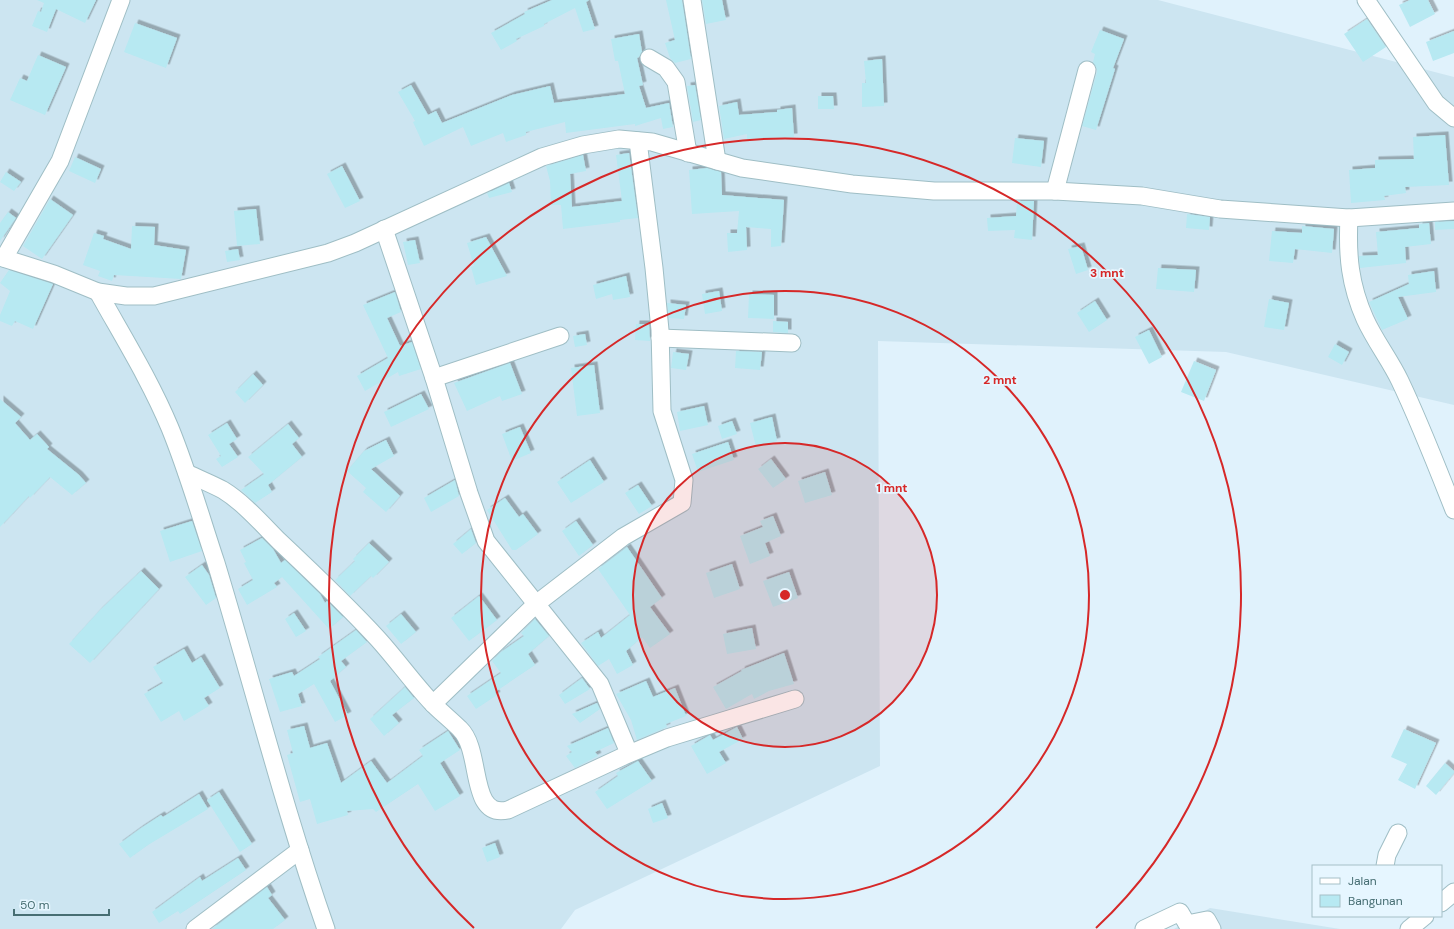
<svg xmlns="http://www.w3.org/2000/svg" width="1454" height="929" viewBox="0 0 1454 929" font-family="'DM Sans',sans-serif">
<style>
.residential{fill:#cce5f1}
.building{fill:#b7e9f2;filter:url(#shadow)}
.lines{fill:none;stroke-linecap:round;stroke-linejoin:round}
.minor-casing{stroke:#9fbec5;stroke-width:19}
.minor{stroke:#fff;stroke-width:17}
.ring{fill:none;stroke:#d62828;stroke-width:2}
.centre{fill:#d62828;stroke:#e6f6ff;stroke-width:2}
.ring-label{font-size:12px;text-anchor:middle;font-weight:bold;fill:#d62828;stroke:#e6f6ff;stroke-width:3.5;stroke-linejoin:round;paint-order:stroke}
</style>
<defs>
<filter id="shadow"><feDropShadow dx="3.5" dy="-3.5" stdDeviation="0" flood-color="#0004"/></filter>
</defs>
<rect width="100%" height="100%" fill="#e0f2fc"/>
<!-- residential -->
<g class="residential">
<polygon points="0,0 1158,0 1454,77 1454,405 1226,352 878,341 880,766 575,910 561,929 0,929"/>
<polygon points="1210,908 1340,929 1174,929"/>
</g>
<!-- building -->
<g class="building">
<polygon points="37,0 96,0 85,23 56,9 47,32 32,26 38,11 41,12 44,3"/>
<polygon points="552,0 589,0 586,2 595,29 583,32 575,8 544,24 544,26 516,39 517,41 501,50 491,33 525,14 524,12"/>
<polygon points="666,0 682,0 691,59 675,63 670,58 665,43 675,40"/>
<polygon points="702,0 722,0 726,20 706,24"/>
<polygon points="1410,0 1428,0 1435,14 1410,27 1399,5"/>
<polygon points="1367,19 1386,47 1363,62 1344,34"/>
<polygon points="135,23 177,38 166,68 124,52"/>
<polygon points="1100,30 1124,39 1113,68 1115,69 1096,130 1082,126 1097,72 1096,67 1093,62 1095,54 1091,52"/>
<polygon points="1454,31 1454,53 1433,61 1426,42"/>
<polygon points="639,34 642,52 639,57 637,58 643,85 639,86 646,108 669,103 673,127 663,129 661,118 635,126 635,124 566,133 565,122 526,132 526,135 506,142 503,133 471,146 463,127 424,146 413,122 415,121 398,92 411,85 428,115 436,111 442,123 512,95 550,86 554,103 625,94 618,61 615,61 611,39"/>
<polygon points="38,55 66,67 45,115 10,100 20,78 27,81"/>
<polygon points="882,59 884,106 862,107 862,83 866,83 864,61"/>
<polygon points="695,85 701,120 693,122 687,86"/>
<polygon points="818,96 833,96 834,109 818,109"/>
<polygon points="737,102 739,115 777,112 777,110 792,108 794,137 747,139 747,134 724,139 719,106"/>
<polygon points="1445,135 1449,185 1405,187 1406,193 1384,196 1385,200 1351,203 1349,170 1375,168 1375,160 1414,159 1413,137"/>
<polygon points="1015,138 1044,141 1041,167 1012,163"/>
<polygon points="629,153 638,218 620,220 620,222 563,229 561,205 551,205 550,181 546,166 583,155 586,171 570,174 572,207 622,201 616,155"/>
<polygon points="75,157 101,169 95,183 69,171"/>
<polygon points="342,166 360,201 345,208 327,174"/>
<polygon points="707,168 721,172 722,195 784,200 781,246 771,247 771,229 746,227 747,250 728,252 727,233 737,233 739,211 692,214 689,170"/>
<polygon points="6,172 21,182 14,191 0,182"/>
<polygon points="509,183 512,192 489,198 487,193"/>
<polygon points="50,199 73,215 42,259 23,246"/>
<polygon points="1017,201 1034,201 1032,240 1014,238 1015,230 988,231 987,218 1016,216"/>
<polygon points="256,209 260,244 237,246 234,211"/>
<polygon points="8,212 16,218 0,241 0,223"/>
<polygon points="1187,214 1210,217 1209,230 1186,228"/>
<polygon points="1454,221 1454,229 1435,230 1435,222"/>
<polygon points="1429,223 1431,244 1405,247 1406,263 1360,268 1359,256 1378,255 1376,232 1419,228 1419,224"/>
<polygon points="132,226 155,227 154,245 186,250 181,279 114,275 112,281 98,276 100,271 83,265 94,233 104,236 103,239 131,249"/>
<polygon points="1302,226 1334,229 1332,253 1295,249 1293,263 1269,261 1272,231 1302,233"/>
<polygon points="486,237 507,276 476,285 471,267 474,266 467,243"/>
<polygon points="415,240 420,263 408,265 403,242"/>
<polygon points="1081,246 1088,270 1076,274 1068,249"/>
<polygon points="238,249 240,260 227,262 225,251"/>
<polygon points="1158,268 1196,270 1194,292 1156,289"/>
<polygon points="9,270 53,284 33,329 15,321 12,326 0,321 0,315 10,291 0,283"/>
<polygon points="1434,271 1436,292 1398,297 1408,319 1382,330 1369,302 1409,284 1408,275"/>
<polygon points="626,276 630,297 613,300 612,294 596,299 593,285"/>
<polygon points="719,291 722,311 705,314 702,294"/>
<polygon points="395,292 401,312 387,318 400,346 412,342 421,369 399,376 398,372 365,391 357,376 388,358 363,305"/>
<polygon points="749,294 774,295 774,319 748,318"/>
<polygon points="1269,299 1289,303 1284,330 1264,327"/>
<polygon points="1095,301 1107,320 1089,332 1077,313"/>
<polygon points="667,303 686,305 684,319 669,318"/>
<polygon points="773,321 788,322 788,333 773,332"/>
<polygon points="636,324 649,324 650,341 635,340"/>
<polygon points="1149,330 1162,357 1149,364 1135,337"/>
<polygon points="585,334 587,345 575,347 573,336"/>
<polygon points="1335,344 1349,352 1342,365 1328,357"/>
<polygon points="736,351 762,352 760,370 735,368"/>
<polygon points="673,352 689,354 686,370 671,368"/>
<polygon points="1194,361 1216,370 1204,401 1181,392"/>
<polygon points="510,363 522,394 502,401 500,396 467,411 454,383"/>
<polygon points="594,365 600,413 577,416 571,368"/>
<polygon points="253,374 263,385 245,403 235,392"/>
<polygon points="421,394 429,409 391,427 384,412"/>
<polygon points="0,399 21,417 15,423 30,440 37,434 49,447 47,449 79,475 86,483 72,495 50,477 30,498 29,496 0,527"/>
<polygon points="704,406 708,425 680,431 677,412"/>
<polygon points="772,417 777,441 756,447 750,423"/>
<polygon points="732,421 737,434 722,439 718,426"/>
<polygon points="227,423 237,439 229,444 238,457 222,467 216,459 221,456 208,435"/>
<polygon points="288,424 299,438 292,444 302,457 268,485 272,492 255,503 241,490 264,474 248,457"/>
<polygon points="520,427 531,453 512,461 502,434"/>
<polygon points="386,440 394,456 371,469 400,496 386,512 363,492 366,488 347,471 364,451"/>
<polygon points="728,442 734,460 698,472 692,454"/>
<polygon points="771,459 786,479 773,488 758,469"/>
<polygon points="590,460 604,482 571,503 557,482"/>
<polygon points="825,472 832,495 805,503 798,481"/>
<polygon points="455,480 459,496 431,512 424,498"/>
<polygon points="638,485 652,506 639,514 625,493"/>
<polygon points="505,498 519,517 523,514 538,534 516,550 512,550 487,510"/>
<polygon points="773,516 781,536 765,543 770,556 750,564 740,536 763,527 760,521"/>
<polygon points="192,521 202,551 170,562 160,531"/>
<polygon points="576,521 593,545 579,556 562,531"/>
<polygon points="471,529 476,543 462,554 453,544"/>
<polygon points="262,538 273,549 281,563 285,560 320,594 325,603 327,601 343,617 329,629 282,577 274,583 277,587 247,605 238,589 253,580 244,563 246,562 240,550"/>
<polygon points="369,543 389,562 373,578 371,576 350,596 335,580 355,561 353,559"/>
<polygon points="627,547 662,598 650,607 670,634 650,648 642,637 626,651 633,665 617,674 609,659 598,666 581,643 598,632 601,638 630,615 598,569"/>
<polygon points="732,564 740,589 714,598 706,573"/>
<polygon points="202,565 209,575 216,598 206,605 185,577"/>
<polygon points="141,571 159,589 90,663 69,644 100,610"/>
<polygon points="789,572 798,598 773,607 763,581"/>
<polygon points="479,596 497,620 469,641 451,618"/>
<polygon points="294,613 306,631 296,637 285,619"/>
<polygon points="401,614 416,632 401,644 386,626"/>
<polygon points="535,619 549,636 528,654 535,665 495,692 497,695 476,709 467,696 501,673 492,661 501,652 524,636 521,633"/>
<polygon points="752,628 756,649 727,654 723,634"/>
<polygon points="356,630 367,642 341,661 346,667 330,681 348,715 335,722 314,684 298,694 302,706 280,712 269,679 292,672 294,676 320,659 318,657"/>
<polygon points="184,649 192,663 201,657 220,688 204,698 209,706 184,721 179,711 161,722 144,694 163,683 153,667"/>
<polygon points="784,653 794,684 769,691 754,699 752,694 726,709 713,687 742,671 741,670"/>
<polygon points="582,678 590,689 565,704 559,695"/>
<polygon points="646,681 653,697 675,688 686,716 666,724 667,727 637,740 631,720 616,694"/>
<polygon points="405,687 414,698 392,715 399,723 384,736 370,719"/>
<polygon points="597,703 600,709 580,723 572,714"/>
<polygon points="304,726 310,748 327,743 341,783 371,761 387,783 423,756 419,750 448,731 460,750 440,763 460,796 435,811 418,784 376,812 373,809 347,811 348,815 317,824 310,799 300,802 287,755 293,753 287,730"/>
<polygon points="737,727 743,739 719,752 726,763 707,774 691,746 710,735 713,740"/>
<polygon points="608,728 614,743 595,752 598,756 575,768 566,756 572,752 567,746"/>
<polygon points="1404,729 1436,743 1415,789 1398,780 1407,764 1391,757"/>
<polygon points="638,761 652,781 607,809 595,792 618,776 616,773"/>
<polygon points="1445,763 1454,771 1454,773 1436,795 1426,786"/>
<polygon points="219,792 252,844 240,852 207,800"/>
<polygon points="199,794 208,809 148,845 130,858 119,844 141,828 161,815 163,817"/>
<polygon points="662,803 668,818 653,823 648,809"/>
<polygon points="495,843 500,857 487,862 482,848"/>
<polygon points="238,858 246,870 180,914 178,911 159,923 152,912 200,877 202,881"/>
<polygon points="267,887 272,895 268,898 285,920 273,929 212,929"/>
</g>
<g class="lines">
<!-- minor casing -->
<g class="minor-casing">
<g id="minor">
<polyline points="692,0 717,161"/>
<polyline points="1366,0 1436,103 1454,118"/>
<polyline points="649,58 666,68 676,82 688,153"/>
<polyline points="1055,191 1087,70"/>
<path d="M1349,218C1347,256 1350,285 1365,319C1375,341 1390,360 1400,381C1420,423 1437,467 1454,510"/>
<polyline points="384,229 434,378 469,493 486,541 600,684 629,753"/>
<polyline points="0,257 54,274 98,292 126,296 154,296 328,253 355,243 542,157 583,145 619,139 652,142 742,168 852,184 934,191 1055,191 1142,196 1220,209 1349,218 1454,211"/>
<polyline points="4,258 60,161 121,0"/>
<path d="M98,292C123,337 150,380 170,428C188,472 201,518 216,563C253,685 284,809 326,929"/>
<polyline points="660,338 792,343"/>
<polyline points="434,378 560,336"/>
<path d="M187,473C199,479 212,484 223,490C244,503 262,524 279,541C313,573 347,605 378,639C397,660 414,684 433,704C442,713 451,720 460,729C483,751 468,819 508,810L624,756L667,738L795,699"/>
<polyline points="433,704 536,604 623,537 682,503 684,480 662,411 660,330 654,268 638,141"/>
<polyline points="1385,866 1387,855 1398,833"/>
<polyline points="1441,903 1454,892"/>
<polyline points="195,929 300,850"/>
<polyline points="1144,929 1180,912 1187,924 1207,920 1212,929"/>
<polyline points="1409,929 1425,916"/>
</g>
</g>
<!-- minor -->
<use href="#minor" class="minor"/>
</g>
<!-- distance rings -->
<circle cx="785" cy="595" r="152" fill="#d62828" fill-opacity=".12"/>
<g class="ring">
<circle cx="785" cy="595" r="152"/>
<circle cx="785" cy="595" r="304"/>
<path d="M474 928A456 456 0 1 1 1096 928"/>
</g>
<circle cx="785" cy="595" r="6" class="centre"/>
<g class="ring-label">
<text x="1107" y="277">3 mnt</text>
<text x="1000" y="384">2 mnt</text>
<text x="892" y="492">1 mnt</text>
</g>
<!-- legend -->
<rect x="1312" y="865" width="130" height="52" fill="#e6f6ff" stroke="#a6c0c7"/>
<rect x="1320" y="878" width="20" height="6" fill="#ffffff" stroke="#a6c0c7"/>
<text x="1348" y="885" font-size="12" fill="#476e73">Jalan</text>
<rect x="1320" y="895" width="20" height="12" fill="#b7e9f2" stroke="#a6c0c7"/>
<text x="1348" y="905" font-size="12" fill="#476e73">Bangunan</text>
<!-- scale -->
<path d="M14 909v6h95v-6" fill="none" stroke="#476e73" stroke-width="2"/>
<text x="20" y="909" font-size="12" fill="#476e73" stroke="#e6f6ff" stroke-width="3" paint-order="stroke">50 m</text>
</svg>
